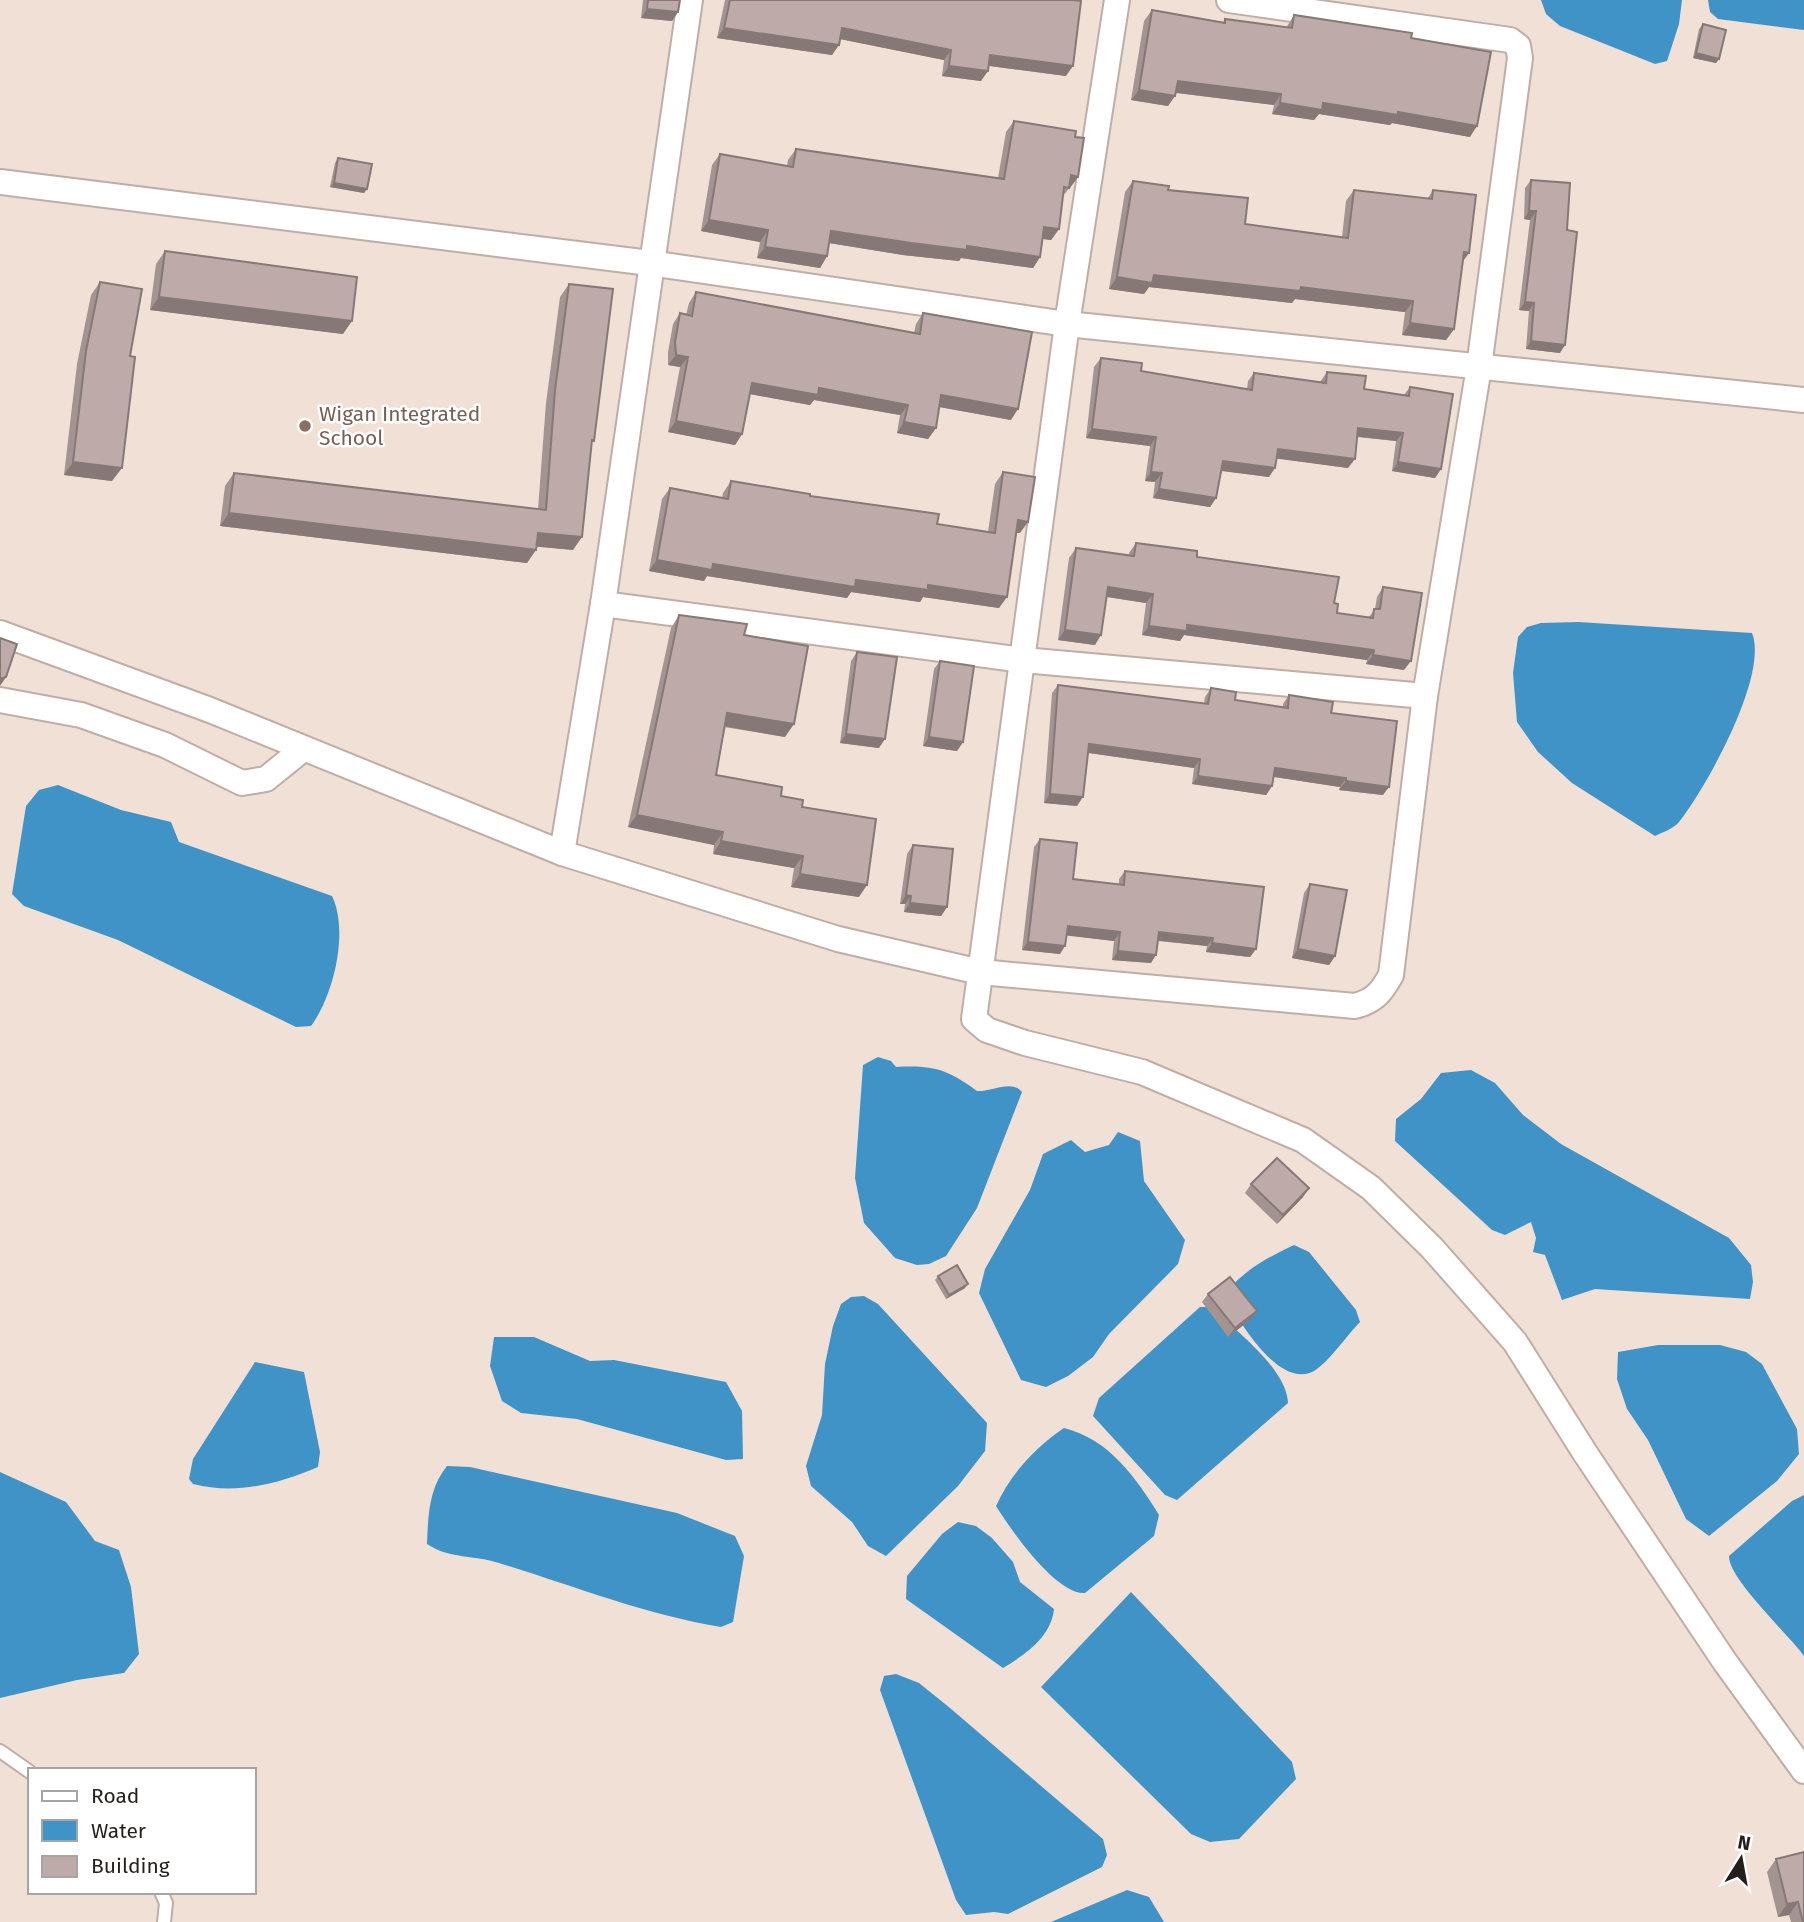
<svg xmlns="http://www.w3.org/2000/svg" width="1804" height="1922" viewBox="0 0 1804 1922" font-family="'Fira Sans',sans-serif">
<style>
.water{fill:#4093c6}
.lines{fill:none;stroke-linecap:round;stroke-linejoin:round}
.lane-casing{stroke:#beaea5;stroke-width:16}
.street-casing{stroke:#beaea5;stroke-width:28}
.lane{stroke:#fff;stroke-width:12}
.street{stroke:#fff;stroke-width:24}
.wall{fill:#a39391}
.shaded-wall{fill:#857876}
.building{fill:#beaba9;stroke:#857876;stroke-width:2}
.education-dot{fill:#8d6e63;stroke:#fff;stroke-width:2.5}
.labels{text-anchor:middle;stroke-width:5;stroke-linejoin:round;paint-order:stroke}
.education-label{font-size:21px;fill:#785e54;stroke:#fff;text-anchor:start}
</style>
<rect width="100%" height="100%" fill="#f0e0d6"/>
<!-- water -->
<g class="water">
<polygon points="1541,0 1682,0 1679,24 1667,61 1655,64 1560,26 1546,14"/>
<polygon points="1804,0 1804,30 1718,19 1710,12 1708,0"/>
<path d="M1578,622L1752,633C1769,675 1706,788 1679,822C1673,829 1663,832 1655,836L1572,783L1538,752L1517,722L1513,673L1518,637L1527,627L1541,623Z"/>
<path d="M58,785L121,810L171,822L179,842L332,896C349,931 334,995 311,1026L296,1027L118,940L24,906L12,894L26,806L39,790Z"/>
<path d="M878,1057L891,1061L896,1067C933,1065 947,1069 977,1091C992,1092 1011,1079 1022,1092L977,1208L946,1256L929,1264L917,1265L895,1258L864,1223L855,1178L863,1065Z"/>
<polygon points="1471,1070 1495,1083 1523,1115 1561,1144 1729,1238 1751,1265 1753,1282 1750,1299 1595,1289 1562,1300 1545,1255 1533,1252 1536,1238 1531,1222 1505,1235 1492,1230 1395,1141 1396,1119 1421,1099 1441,1073"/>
<polygon points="1118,1132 1140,1141 1144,1181 1185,1240 1178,1264 1109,1334 1093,1357 1068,1376 1046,1387 1021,1380 979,1293 985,1269 1030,1190 1043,1154 1071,1140 1085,1152 1109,1145"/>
<path d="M1294,1245L1309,1252L1356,1310L1360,1322C1348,1334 1328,1363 1314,1371C1278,1390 1240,1320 1224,1297C1239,1272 1269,1257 1294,1245Z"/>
<polygon points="864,1296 878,1304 987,1423 985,1451 958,1486 886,1556 868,1546 852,1522 811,1486 806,1466 822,1415 825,1364 833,1326 841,1304 851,1297"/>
<path d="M1200,1307H1211C1235,1330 1287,1369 1288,1403L1177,1500L1165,1495L1093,1416L1099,1398Z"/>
<polygon points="494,1337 534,1337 590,1361 614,1360 726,1382 742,1411 743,1459 726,1460 577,1419 521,1413 502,1401 490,1366"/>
<polygon points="1658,1345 1720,1345 1746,1352 1762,1364 1797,1429 1799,1454 1777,1481 1709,1536 1686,1519 1648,1440 1627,1409 1617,1379 1618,1352"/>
<path d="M255,1362L304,1372L320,1452L318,1467C278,1484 236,1495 193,1484L189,1479L193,1459Z"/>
<path d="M1064,1428C1109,1439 1136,1478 1159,1515L1154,1536L1085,1593C1056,1595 1011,1530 996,1506C1011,1473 1035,1448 1064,1428Z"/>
<path d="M447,1466L470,1467L677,1513L735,1536L744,1556L733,1622L721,1627C643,1614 574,1586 499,1563C475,1555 449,1559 427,1544C428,1516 429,1488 447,1466Z"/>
<polygon points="0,1472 66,1502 95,1541 119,1550 131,1587 139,1654 124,1673 77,1680 0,1698"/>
<path d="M1804,1495V1656C1787,1633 1728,1578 1729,1556L1792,1501Z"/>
<path d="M958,1522L976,1526L992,1538L1013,1562L1020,1582L1054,1609C1051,1637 1026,1654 1003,1668L906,1599L907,1576L942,1534Z"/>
<polygon points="1131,1592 1292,1762 1296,1779 1239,1839 1210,1842 1191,1834 1041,1687"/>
<polygon points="896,1674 919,1683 950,1708 1103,1839 1107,1855 1102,1867 1008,1914 994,1912 966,1915 956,1900 880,1690 884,1676"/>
<polygon points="1127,1890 1149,1897 1164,1922 1051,1922"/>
</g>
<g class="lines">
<!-- lane casing -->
<g class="lane-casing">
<g id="lane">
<polyline points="0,1751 30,1772"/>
<polyline points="161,1892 166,1903 164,1922"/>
</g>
</g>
<!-- street casing -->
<g class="street-casing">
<g id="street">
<polyline points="1117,0 1067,324 974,1019 987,1030 1025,1043 1142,1072 1303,1140 1371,1188 1432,1248 1515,1342 1585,1453 1725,1662 1804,1771"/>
<polyline points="0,182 650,263 1067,324 1804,400"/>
<polyline points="603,604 1023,660 1425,696"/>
<path d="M0,633L210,710L562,853L838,939L980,972L1355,1006C1374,1001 1381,993 1391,975L1425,696L1479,367L1520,58L1518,46L1510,40L1229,0"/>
<polyline points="0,700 81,715 165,745 242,783 266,779 303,749"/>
<polyline points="562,853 603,604 690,0"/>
</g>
</g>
<!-- lane -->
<use href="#lane" class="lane"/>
<!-- street -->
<use href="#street" class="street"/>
</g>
<!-- wall -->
<g class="wall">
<polygon points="643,0 680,0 678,12 672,21 641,18"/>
<polygon points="725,0 1074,0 1066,76 989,66 981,81 942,76 944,60 840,39 832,55 717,38"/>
<polygon points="1152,10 1223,22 1225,19 1286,28 1294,15 1411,38 1470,137 1392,123 1390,125 1319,114 1314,120 1272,114 1274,105 1176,93 1168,106 1131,100 1144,21"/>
<polygon points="1703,24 1719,59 1716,63 1693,58 1699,29"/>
<polygon points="1014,121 1075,137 1078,177 1063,196 1059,229 1051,240 1043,239 1040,257 1033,268 961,258 959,261 903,255 829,243 827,256 820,268 757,258 760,242 701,231 712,165 720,154 787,166 788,160 796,149 998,178 1006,132"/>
<polygon points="338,158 367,189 364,193 330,187 335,163"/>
<polygon points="1531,180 1560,353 1526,349 1529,311 1519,310 1530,220 1524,219 1525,188"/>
<polygon points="1133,181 1168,190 1245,224 1342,237 1346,201 1354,190 1428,198 1433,190 1463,262 1454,329 1446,340 1402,335 1405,312 1295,299 1292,303 1149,287 1144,294 1109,289 1125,192"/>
<polygon points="165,251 343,334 150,310 156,264"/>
<polygon points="100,282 130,356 112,481 64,475 77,364 91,295"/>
<polygon points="569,284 591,445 573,550 536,546 527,563 220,526 225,486 234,473 538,509 546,403 560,297"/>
<polygon points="696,292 914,333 916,324 923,313 1011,420 939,407 936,428 928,439 897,433 900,415 814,400 810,405 750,394 742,434 735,445 668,432 680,367 668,365 668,352 673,324 680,313 686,315 689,303"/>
<polygon points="1101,358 1141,371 1247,389 1248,381 1254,373 1320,382 1327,372 1364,389 1404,395 1410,387 1441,469 1435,478 1392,471 1396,441 1357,437 1348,468 1276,458 1269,477 1221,471 1216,498 1210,507 1153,498 1155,482 1145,481 1150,446 1086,438 1094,367"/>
<polygon points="1003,472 1020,533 1017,533 999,608 923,597 920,602 851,592 847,598 707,576 704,581 649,571 662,499 670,488 722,498 723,493 731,481 810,496 937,524 988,532 995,484"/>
<polygon points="1136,543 1197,557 1334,603 1337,613 1369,617 1375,609 1377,597 1383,587 1404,670 1366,664 1367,660 1184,635 1180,641 1142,635 1146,603 1107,597 1095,645 1058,640 1069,558 1076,548 1129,556 1129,553"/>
<polygon points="679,615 744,635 785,737 724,727 716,775 781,796 802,807 859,897 791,887 794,868 713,854 714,845 628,827 671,628"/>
<polygon points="857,652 879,748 840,743 851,661"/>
<polygon points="940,661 963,742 957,751 923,746 934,669"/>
<polygon points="1058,685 1204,703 1205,697 1211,688 1235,700 1283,708 1283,704 1289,695 1331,713 1383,795 1339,790 1340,787 1274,777 1272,786 1266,795 1192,784 1194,768 1088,753 1077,806 1044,803 1052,693"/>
<polygon points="1040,839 1073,879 1119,885 1119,879 1125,871 1256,949 1250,957 1206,952 1207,946 1158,941 1151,963 1112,960 1114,941 1067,935 1060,954 1022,950 1034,847"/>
<polygon points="913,845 947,907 941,916 904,912 905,904 900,904 907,854"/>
<polygon points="1310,884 1335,956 1329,965 1292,958 1304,893"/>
<polygon points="1251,1184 1303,1197 1277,1224 1245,1193"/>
<polygon points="938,1276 965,1288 946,1299 935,1280"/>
<polygon points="1208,1294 1250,1320 1228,1337 1202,1302"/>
<polygon points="1804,1852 1804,1922 1791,1922 1789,1915 1778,1917 1767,1872 1776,1859"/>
</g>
<!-- shaded-wall -->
<g class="shaded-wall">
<polygon points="647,9 678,12 672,21 641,18"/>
<polygon points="724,28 839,45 832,55 717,38"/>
<polygon points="842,28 951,50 944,60 835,38"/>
<polygon points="1696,53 1719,59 1716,63 1693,58"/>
<polygon points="990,55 1073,66 1066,76 983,65"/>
<polygon points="949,66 988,71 981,81 942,76"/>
<polygon points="1178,81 1281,94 1274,105 1170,92"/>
<polygon points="1139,90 1175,96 1168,106 1131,100"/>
<polygon points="1280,103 1323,103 1398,112 1477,126 1470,137 1392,123 1390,125 1319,114 1314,120 1272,114"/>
<polygon points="1071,175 1078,177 1070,188 1063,187"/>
<polygon points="334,183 367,189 364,193 330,187"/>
<polygon points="1529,211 1536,211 1530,220 1524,219"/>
<polygon points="709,220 768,230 760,242 701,231"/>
<polygon points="1044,227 1059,229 1051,240 1036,238"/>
<polygon points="831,231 967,246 1040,257 1033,268 961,258 959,261 903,255 823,242"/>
<polygon points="765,247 827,256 820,268 757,258"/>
<polygon points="1464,252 1469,253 1461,264"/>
<polygon points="1154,275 1301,287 1413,301 1405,312 1295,299 1292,303 1149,287 1144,294 1109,289 1117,277"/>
<polygon points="159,297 352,321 343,334 150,310"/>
<polygon points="1525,302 1534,303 1529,311 1519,310"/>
<polygon points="1410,323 1454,329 1446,340 1402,335"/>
<polygon points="1531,341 1565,345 1560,353 1526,349"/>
<polygon points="676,355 688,357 680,367 668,365"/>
<polygon points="752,383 819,388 908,405 900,415 814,400 810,405 744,393"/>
<polygon points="941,395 1018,409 1011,420 934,406"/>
<polygon points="676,421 742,434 735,445 668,432"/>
<polygon points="904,422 936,428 928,439 897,433"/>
<polygon points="1358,428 1403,433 1396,441 1352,436"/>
<polygon points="1092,429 1156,437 1150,446 1086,438"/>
<polygon points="1278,449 1355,459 1348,468 1272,458"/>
<polygon points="1223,461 1275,468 1269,477 1216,470"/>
<polygon points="73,462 122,468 112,481 64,475"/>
<polygon points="1398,462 1441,469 1435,478 1392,471"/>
<polygon points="1151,472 1162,473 1155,482 1145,481"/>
<polygon points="1159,489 1216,498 1210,507 1153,498"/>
<polygon points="229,513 536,550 527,563 220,526"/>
<polygon points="1018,520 1028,522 1020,533 1010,532"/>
<polygon points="538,533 582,537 573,550 529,546"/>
<polygon points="657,560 713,564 856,580 928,585 1007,597 999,608 923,597 920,602 851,592 847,598 707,576 704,581 649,571"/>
<polygon points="1108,587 1153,594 1146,603 1101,596"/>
<polygon points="1187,625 1374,650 1367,660 1184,635 1180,641 1142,635 1149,626"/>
<polygon points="1065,630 1101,635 1095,645 1058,640"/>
<polygon points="1373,655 1411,661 1404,670 1366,664"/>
<polygon points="6,677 0,686 0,679"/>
<polygon points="727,713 794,724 785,737 718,725"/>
<polygon points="846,734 885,739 879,748 840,743"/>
<polygon points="929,737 963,742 957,751 923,746"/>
<polygon points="1089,744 1200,759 1194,768 1083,752"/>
<polygon points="1275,768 1346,778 1340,787 1269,776"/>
<polygon points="1198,776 1272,786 1266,795 1192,784"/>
<polygon points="1346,781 1389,787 1383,795 1339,790"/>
<polygon points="1050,794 1083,797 1077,806 1044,803"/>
<polygon points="637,815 723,832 714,845 628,827"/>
<polygon points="721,841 803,856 794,868 713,854"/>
<polygon points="800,874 867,885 859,897 791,887"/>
<polygon points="906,895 911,896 905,904 900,904"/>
<polygon points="910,903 947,907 941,916 904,912"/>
<polygon points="1068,926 1120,932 1114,941 1062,935"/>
<polygon points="1159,932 1213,938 1207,946 1153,940"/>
<polygon points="1028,942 1065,946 1060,954 1022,950"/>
<polygon points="1212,943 1256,949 1250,957 1206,952"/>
<polygon points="1298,949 1335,956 1329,965 1292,958"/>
<polygon points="1118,951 1156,955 1151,963 1112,960"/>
<polygon points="1309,1188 1303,1197 1277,1224 1283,1215"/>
<polygon points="968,1284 965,1288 946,1299 949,1295"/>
<polygon points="1257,1311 1250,1320 1228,1337 1235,1328"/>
<polygon points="1798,1902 1789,1915 1778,1917 1787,1904"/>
</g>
<!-- building -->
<g class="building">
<polygon points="648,0 680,0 678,12 647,9"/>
<polygon points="730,0 1074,0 1081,1 1073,66 990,55 988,71 949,66 951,50 842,28 839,45 724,28"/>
<polygon points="1152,10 1225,23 1225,19 1292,28 1294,15 1412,33 1411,38 1491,52 1477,126 1398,112 1398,115 1323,103 1322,110 1280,103 1281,94 1178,81 1175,96 1139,90"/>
<polygon points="1703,24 1726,30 1719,59 1696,53"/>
<polygon points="1014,121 1076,131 1075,137 1084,138 1078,177 1071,175 1069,188 1064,187 1059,229 1044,227 1040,257 967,246 967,250 911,243 831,231 827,256 765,247 768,230 709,220 720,154 793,167 796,149 1004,179"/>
<polygon points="338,158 372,164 367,189 334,183"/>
<polygon points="1531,180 1570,183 1567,230 1577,232 1565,345 1531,341 1534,303 1525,302 1536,211 1529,211"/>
<polygon points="1133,181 1169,186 1168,190 1248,198 1245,224 1348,238 1354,190 1432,199 1433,190 1476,195 1469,253 1464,252 1454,329 1410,323 1413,301 1301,287 1300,291 1154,275 1152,283 1117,277"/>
<polygon points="165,251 357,277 352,321 159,297"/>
<polygon points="100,282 142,289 130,356 135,357 122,468 73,462 86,351"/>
<polygon points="569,284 613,289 594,441 592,440 582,537 538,533 536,550 229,513 234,473 546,510 555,390"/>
<polygon points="696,292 920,334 923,313 1032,332 1018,409 941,395 936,428 904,422 908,405 819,388 818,395 752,383 742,434 676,421 688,357 676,355 675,342 680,313 692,316"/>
<polygon points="1101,358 1142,363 1141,371 1252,390 1254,373 1326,383 1327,372 1366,376 1364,389 1409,396 1410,387 1453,394 1441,469 1398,462 1403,433 1358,428 1355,459 1278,449 1275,468 1223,461 1216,498 1159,489 1162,473 1151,472 1156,437 1092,429"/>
<polygon points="1003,472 1035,477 1028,522 1018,520 1007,597 928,585 928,590 856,580 855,587 713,564 712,570 657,560 670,488 728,499 731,481 810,494 810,496 939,514 937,524 995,533"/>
<polygon points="1136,543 1197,551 1197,557 1339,577 1334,603 1338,604 1337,613 1373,618 1374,609 1380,609 1383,587 1422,593 1411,661 1373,655 1374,650 1187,625 1187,631 1149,626 1153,594 1108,587 1101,635 1065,630 1076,548 1134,556"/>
<polygon points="679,615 747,624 744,635 808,646 794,724 727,713 716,775 782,787 781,796 803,800 802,807 876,819 867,885 800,874 803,856 721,841 723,832 637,815"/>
<polygon points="0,638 17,644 6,677 0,679"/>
<polygon points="857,652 897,657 885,739 846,734"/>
<polygon points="940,661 974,666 963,742 929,737"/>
<polygon points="1058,685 1208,704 1211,688 1236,692 1235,700 1288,708 1289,695 1333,702 1331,713 1397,721 1389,787 1346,781 1346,778 1275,768 1272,786 1198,776 1200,759 1089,744 1083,797 1050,794"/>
<polygon points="1040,839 1077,843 1073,879 1124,885 1125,871 1264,887 1256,949 1212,943 1213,938 1159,932 1156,955 1118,951 1120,932 1068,926 1065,946 1028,942"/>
<polygon points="913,845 953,849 947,907 910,903 911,896 906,895"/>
<polygon points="1310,884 1347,890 1335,956 1298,949"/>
<polygon points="1277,1158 1309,1188 1283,1215 1251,1184"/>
<polygon points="957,1265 968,1284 949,1295 938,1276"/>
<polygon points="1230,1277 1257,1311 1235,1328 1208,1294"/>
<polygon points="1804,1852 1804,1922 1803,1922 1798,1902 1787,1904 1776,1859"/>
</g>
<!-- markers -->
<circle class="education-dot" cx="305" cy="426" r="7"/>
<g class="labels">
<!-- education labels -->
<g class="education-label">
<text x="319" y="421">Wigan Integrated<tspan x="319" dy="24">School</tspan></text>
</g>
</g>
<!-- legend -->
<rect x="28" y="1768" width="228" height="126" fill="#ffffff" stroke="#a7a5a4" stroke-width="2"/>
<rect x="42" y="1791" width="35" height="10" fill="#ffffff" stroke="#a7a5a4" stroke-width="2"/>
<text x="91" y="1803" font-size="21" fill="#241f1b">Road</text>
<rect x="42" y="1820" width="35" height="21" fill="#4093c6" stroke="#a7a5a4" stroke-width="2"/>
<text x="91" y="1838" font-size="21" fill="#241f1b">Water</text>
<rect x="42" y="1856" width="35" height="21" fill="#beaba9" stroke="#a7a5a4" stroke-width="2"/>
<text x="91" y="1873" font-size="21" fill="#241f1b">Building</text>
<!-- north arrow -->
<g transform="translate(1741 1859) rotate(11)" stroke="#ffffff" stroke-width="5" paint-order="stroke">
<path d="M0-5L12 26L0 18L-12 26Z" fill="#241f1b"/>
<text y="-10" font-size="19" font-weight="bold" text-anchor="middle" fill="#241f1b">N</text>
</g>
</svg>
